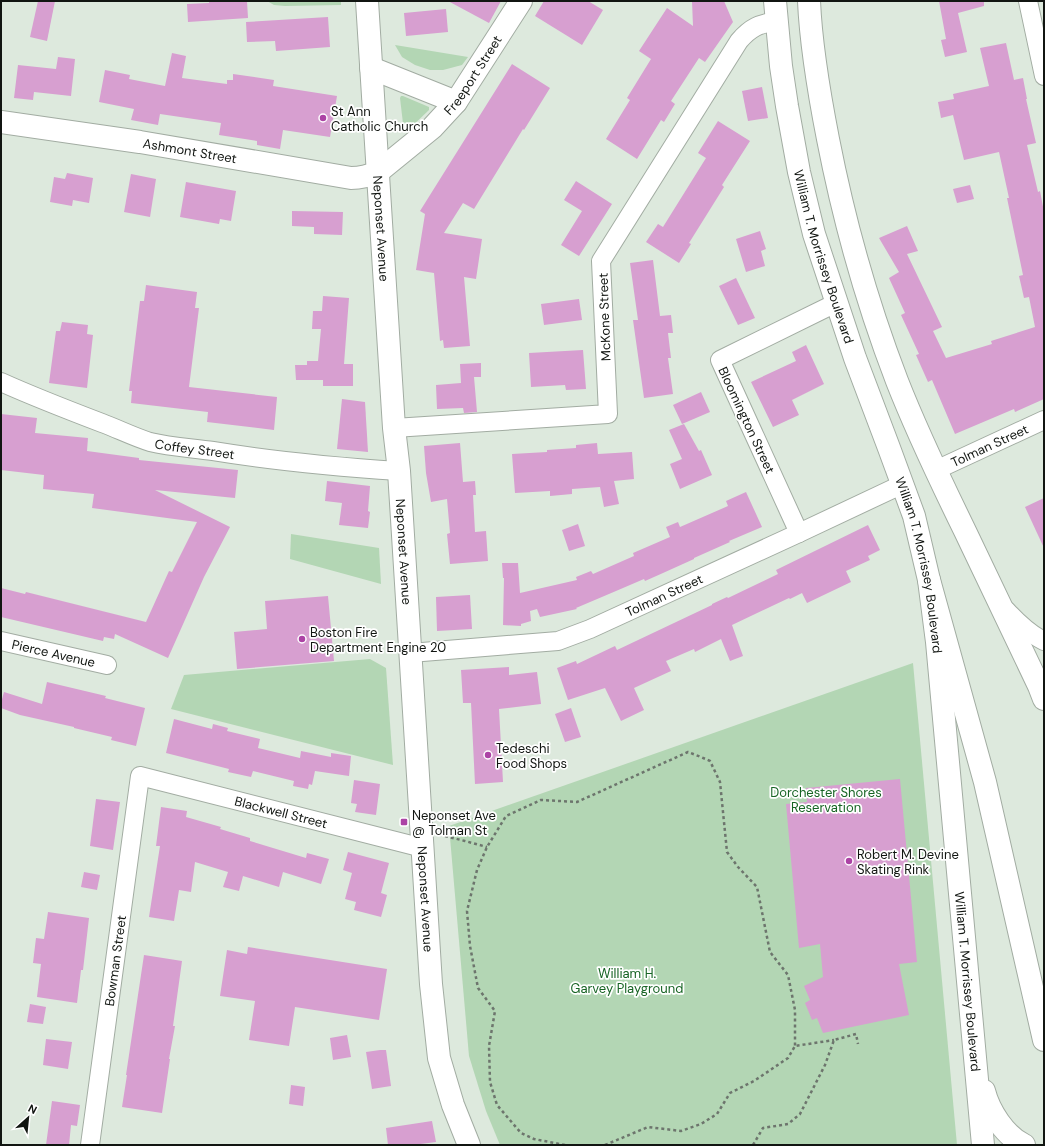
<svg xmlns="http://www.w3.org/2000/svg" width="1045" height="1146" viewBox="0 0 1045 1146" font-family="'DM Sans',sans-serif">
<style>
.green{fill:#b3d6b4}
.building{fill:#d79fd0}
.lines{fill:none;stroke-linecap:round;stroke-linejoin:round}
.street-casing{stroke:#a2aca2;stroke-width:20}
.secondary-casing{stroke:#a2aca2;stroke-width:24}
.primary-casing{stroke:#a2aca2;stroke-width:24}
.highway-casing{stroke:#a2aca2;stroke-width:24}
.path{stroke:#6d756d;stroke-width:2.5;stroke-dasharray:3 3;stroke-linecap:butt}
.street{stroke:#fff;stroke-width:18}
.secondary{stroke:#fff;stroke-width:22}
.primary{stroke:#fff;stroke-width:22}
.highway{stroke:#fff;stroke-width:22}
.poi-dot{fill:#ac43a5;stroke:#fff;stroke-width:1.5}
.labels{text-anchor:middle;stroke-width:3.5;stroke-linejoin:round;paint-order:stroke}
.street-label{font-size:13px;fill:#111511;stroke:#fff}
.poi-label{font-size:13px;fill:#111511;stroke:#fff;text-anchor:start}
.park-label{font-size:13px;fill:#176424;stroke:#fff}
</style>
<rect width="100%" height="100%" fill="#dde9dd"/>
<!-- green -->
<g class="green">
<polygon points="267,1 341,1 341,5 285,6 274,5"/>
<polygon points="395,45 468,57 462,65 443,70 430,70 415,65 402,57"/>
<polygon points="401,96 403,96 429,107 429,110 406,132 404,132 400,98"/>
<polygon points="291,534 379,548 381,584 290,559"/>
<polygon points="370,659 386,668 393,765 171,709 184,675"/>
<polygon points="913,663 957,1145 500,1145 486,1111 469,1056 449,826"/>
</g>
<!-- building -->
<g class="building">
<polygon points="38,1 55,1 47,41 30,37"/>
<polygon points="209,1 247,1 248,18 188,22 187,4 209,3"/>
<polygon points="448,1 501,1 489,23"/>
<polygon points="544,1 588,1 603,10 582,45 535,16"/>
<polygon points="692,1 724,1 733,22 705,62 699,58 671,101 675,104 664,122 661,120 637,159 606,139 630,100 627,98 651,59 639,51 667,8 693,26"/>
<polygon points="939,1 984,1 984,6 958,13 967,52 945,57 941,40 946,39"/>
<polygon points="446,9 448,32 406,36 404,13"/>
<polygon points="328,17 330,47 276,51 275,41 247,42 246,22"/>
<polygon points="1006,43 1014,80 1023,78 1027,99 1026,99 1036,143 1027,145 1038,192 1040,191 1044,212 1044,399 1015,412 1014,409 955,434 932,380 928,382 916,355 919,354 901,315 905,313 889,278 899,272 879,238 907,226 918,251 907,254 942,327 933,331 946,358 992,344 991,341 1035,327 1029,297 1024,298 1019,276 1023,275 1007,198 1009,198 999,152 964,160 953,115 941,118 938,102 954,99 953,94 989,86 980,48"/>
<polygon points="172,53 186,56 182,78 227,84 227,80 233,80 233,74 274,80 273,86 337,96 330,137 283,130 280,149 257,145 257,141 219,135 221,123 160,114 158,125 131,120 134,109 99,102 105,70 130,75 129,79 165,86"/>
<polygon points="58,57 75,59 71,96 34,92 33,100 14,98 18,65 56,69"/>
<polygon points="512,64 550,88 524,130 523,129 474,209 463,203 444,233 482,239 476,279 464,277 470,346 444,348 443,340 440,341 434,273 416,270 425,214 420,211"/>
<polygon points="762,87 768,118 748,121 742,91"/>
<polygon points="718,121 750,141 722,185 724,187 689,243 691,244 679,263 646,242 658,224 663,227 706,158 698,153"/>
<polygon points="67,173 93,178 89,203 73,200 72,206 50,202 54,177 65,179"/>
<polygon points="131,174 156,179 150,217 124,212"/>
<polygon points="576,181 612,204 579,256 561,245 582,211 564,200"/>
<polygon points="186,182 236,191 231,221 220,219 219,224 180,217"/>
<polygon points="970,185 974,199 957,203 953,189"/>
<polygon points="292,211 343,212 342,235 314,234 314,227 292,226"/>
<polygon points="760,231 766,249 761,251 765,266 746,272 736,239"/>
<polygon points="653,260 660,316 671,315 673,333 668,333 671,358 668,358 673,394 644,398 633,320 638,320 630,263"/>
<polygon points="736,278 755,318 738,325 719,286"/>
<polygon points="146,285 197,292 195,308 199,308 189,387 277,397 274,430 207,422 208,412 131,403 132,391 129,391 140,301 144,301"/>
<polygon points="323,296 349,298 344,364 353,364 353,386 323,386 323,380 296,380 295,365 307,365 307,361 318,361 321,329 312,329 313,311 322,311"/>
<polygon points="579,299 582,320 544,325 541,304"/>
<polygon points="62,322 88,325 87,334 93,335 87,388 49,383 56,331 60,331"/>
<polygon points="806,345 824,384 792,400 799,415 773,427 751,382 796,361 792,352"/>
<polygon points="583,350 586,389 566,390 565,385 531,387 529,353"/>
<polygon points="481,363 481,377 474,377 477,412 464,413 463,408 437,409 436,385 461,383 460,364"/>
<polygon points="701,392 710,412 682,424 673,405"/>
<polygon points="342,399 365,402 368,452 337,449"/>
<polygon points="1,414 37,418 35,433 88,438 87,451 139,458 139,460 238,470 235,498 155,490 230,527 204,577 168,658 115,634 114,639 104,637 103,641 1,617 1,588 25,594 26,592 146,622 169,571 172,572 197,522 92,508 94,494 43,489 44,475 1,470"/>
<polygon points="684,424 699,451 701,450 712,475 680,489 670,464 682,459 669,430"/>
<polygon points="460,443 463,482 475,481 476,495 473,495 475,532 486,531 488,561 450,564 447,534 450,533 447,499 431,502 426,473 424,446"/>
<polygon points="597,443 598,454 632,452 634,479 614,481 619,504 604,507 600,487 572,489 572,494 550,496 550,491 515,493 512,454 547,452 547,450 576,448 576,445"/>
<polygon points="327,481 370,486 368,511 370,512 368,528 339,525 342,503 325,501"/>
<polygon points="746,492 762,527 729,541 730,542 694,558 694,559 663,573 645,581 644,579 616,591 576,608 577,609 540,617 537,609 530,611 531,621 521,624 521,626 503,625 504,578 503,578 502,563 518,563 520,593 577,580 576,577 591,571 593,574 634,556 633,553 670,537 666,527 678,522 680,527 728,506 726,501"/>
<polygon points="1044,498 1044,548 1025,507"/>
<polygon points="578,524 585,546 569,551 562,530"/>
<polygon points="868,525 880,550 868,556 870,560 846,571 851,582 807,603 802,593 790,599 789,598 732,625 743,656 730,661 721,639 695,652 694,649 666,661 671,671 634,688 644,710 621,721 605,688 568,700 557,668 576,661 577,664 615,646 617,650 712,605 712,604 727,597 728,598 778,574 776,570"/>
<polygon points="470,595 472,629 437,631 436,597"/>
<polygon points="328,596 334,661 237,669 234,632 267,629 265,601"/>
<polygon points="509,667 509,675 537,672 541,704 499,709 503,782 475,784 471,703 463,703 461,670"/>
<polygon points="47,682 106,696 105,698 145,708 136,746 111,740 112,737 74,728 74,727 20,715 1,708 1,703 4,692 42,704"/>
<polygon points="571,708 581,737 565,742 555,714"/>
<polygon points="174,719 212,729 213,724 228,728 227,731 260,739 258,748 300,758 301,751 331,757 331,753 351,756 349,776 315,771 312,785 309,784 308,789 293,786 294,781 253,771 251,777 228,772 229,769 166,753"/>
<polygon points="900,779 917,962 899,964 909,1015 823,1033 817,1018 812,1020 805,1003 810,1000 804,986 823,977 820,944 799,948 786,804 807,802 806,788"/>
<polygon points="354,780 380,784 376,815 355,812 357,804 351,803"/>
<polygon points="96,799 120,802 113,850 90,846"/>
<polygon points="161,807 187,811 186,817 221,827 220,829 250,838 250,841 306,858 307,853 329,859 321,884 283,872 279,887 243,876 239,891 223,887 228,872 195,862 191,892 179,890 174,921 149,917 160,846 156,846"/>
<polygon points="348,852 389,863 381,893 387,895 381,917 354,910 356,902 345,899 352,873 343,870"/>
<polygon points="84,872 100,875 97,890 81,887"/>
<polygon points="48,912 89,918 83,970 81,970 77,1003 37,997 41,964 33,963 36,938 44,939"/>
<polygon points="248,947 387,969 379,1020 295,1007 289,1046 249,1040 255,1001 220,996 227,950 247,954"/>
<polygon points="144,955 182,961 173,1026 175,1026 169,1059 170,1059 162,1113 122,1107 127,1075 126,1075"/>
<polygon points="30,1004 46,1007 43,1024 27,1022"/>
<polygon points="347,1035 351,1057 333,1060 330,1038"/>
<polygon points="46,1039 72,1042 68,1069 43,1065"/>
<polygon points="380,1050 386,1050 391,1086 372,1089 366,1052"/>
<polygon points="291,1085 305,1087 303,1106 289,1104"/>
<polygon points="52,1101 80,1105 77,1126 71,1125 69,1145 46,1145"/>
<polygon points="432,1121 436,1142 413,1145 388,1145 386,1128"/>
</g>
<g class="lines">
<!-- street casing -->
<g class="street-casing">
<g id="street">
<polyline points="1028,1 1044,76"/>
<path id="s1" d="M1,382C34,397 68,410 102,423C118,429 134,437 150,442C171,447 192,448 213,451C274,461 337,467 399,471"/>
<path d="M394,428L608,414L601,261L739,41C751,27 759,24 777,21"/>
<path id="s2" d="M936,470L1044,420"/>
<polyline points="799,533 720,360 836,303"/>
<path d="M1006,610C1017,622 1029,634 1044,641"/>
<path id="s3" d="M1,641L107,665"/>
<path id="s4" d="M410,653L558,641L590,629L799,533L903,484"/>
<path id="s5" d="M90,1145L140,776L423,848"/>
</g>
</g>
<!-- secondary casing -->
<g class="secondary-casing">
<g id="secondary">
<path id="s6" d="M367,1L394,428L399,471L431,984L439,1058L453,1105L469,1145"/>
<polyline points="371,68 456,102"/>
<path id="s7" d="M1,122L140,142L351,178C361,178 369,176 378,172L432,128L456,102L521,1"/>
</g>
</g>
<!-- primary casing -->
<g class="primary-casing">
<g id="primary">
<path id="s8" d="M775,1L781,66L787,106L799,172L814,234L855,358L889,448L914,516L929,580L937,642L983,1145"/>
<path d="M809,1C811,47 819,93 828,139C844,221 867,303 897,381C917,432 941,482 965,531C990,583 1015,635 1039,686L1044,699"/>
<path d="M984,1091C989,1111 1005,1136 1024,1145"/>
</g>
</g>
<!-- highway casing -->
<g class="highway-casing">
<polyline id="highway" points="929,580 985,782 1044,1040"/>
</g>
<!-- path -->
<g class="path">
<polyline points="445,836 465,841 487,847"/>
<polyline points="565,1145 534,1139 521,1133 497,1105 490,1082 489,1046 495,1011 478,988 470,946 467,911 477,870 487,847 506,816 541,800 577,802 688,752 701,757 710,761 720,782 727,852 738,867 757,887 770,952 788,975 795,1010 795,1046"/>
<polyline points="605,1145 648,1127 681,1131 701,1124 717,1114 730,1093 754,1081 788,1058 795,1046 834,1040"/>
<polyline points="753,1145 763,1128 788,1124 800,1114 825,1065 834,1040 856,1034 858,1044"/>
</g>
<!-- street -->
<use href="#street" class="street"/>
<!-- secondary -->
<use href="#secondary" class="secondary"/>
<!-- primary -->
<use href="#primary" class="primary"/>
<!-- highway -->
<use href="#highway" class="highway"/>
</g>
<!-- markers -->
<g class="poi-dot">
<circle cx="323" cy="118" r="4"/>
<circle cx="302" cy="639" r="4"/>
<circle cx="488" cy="755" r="4"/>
<rect x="400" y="818" width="8" height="8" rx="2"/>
<circle cx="849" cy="861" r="4"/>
</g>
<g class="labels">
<!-- street labels -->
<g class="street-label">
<text dy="5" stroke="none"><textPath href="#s7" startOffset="519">Freeport Street</textPath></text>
<text dy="5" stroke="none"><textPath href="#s7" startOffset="191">Ashmont Street</textPath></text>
<text dy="5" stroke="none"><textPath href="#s6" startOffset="228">Neponset Avenue</textPath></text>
<text dy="5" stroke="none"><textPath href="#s8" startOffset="261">William T. Morrissey Boulevard</textPath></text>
<text transform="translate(604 317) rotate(-92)" y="5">McKone Street</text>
<text transform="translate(747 420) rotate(65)" y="5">Bloomington Street</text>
<text dy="5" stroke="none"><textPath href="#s2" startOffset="59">Tolman Street</textPath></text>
<text dy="5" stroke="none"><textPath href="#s1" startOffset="206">Coffey Street</textPath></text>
<text dy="5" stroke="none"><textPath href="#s6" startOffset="552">Neponset Avenue</textPath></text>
<text dy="5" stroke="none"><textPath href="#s8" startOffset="585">William T. Morrissey Boulevard</textPath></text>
<text dy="5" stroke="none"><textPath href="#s4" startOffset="264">Tolman Street</textPath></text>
<text dy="5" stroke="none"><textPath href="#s3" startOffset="54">Pierce Avenue</textPath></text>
<text dy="5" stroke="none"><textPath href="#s5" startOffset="518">Blackwell Street</textPath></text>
<text dy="5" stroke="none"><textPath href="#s6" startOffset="900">Neponset Avenue</textPath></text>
<text dy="5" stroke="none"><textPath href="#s5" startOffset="186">Bowman Street</textPath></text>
<text dy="5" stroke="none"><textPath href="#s8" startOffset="1005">William T. Morrissey Boulevard</textPath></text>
</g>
<!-- poi labels -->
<g class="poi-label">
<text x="331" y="116">St Ann<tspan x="331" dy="15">Catholic Church</tspan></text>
<text x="310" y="637">Boston Fire<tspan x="310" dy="15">Department Engine 20</tspan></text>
<text x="496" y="753">Tedeschi<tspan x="496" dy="15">Food Shops</tspan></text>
<text x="412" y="820">Neponset Ave<tspan x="412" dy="15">@ Tolman St</tspan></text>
<text x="857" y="859">Robert M. Devine<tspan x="857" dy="15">Skating Rink</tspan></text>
</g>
<!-- park labels -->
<g class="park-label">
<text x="826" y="797">Dorchester Shores<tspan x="826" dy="15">Reservation</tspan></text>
<text x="627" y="978">William H.<tspan x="627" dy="15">Garvey Playground</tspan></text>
</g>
</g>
<!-- border -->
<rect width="1045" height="1146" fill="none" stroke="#111511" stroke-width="4"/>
<!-- north arrow -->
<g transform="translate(28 1118) rotate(27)" stroke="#ffffff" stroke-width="3" paint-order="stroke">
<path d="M0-3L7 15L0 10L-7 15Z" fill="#111511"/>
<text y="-6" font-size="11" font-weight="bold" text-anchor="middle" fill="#111511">N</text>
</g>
</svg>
